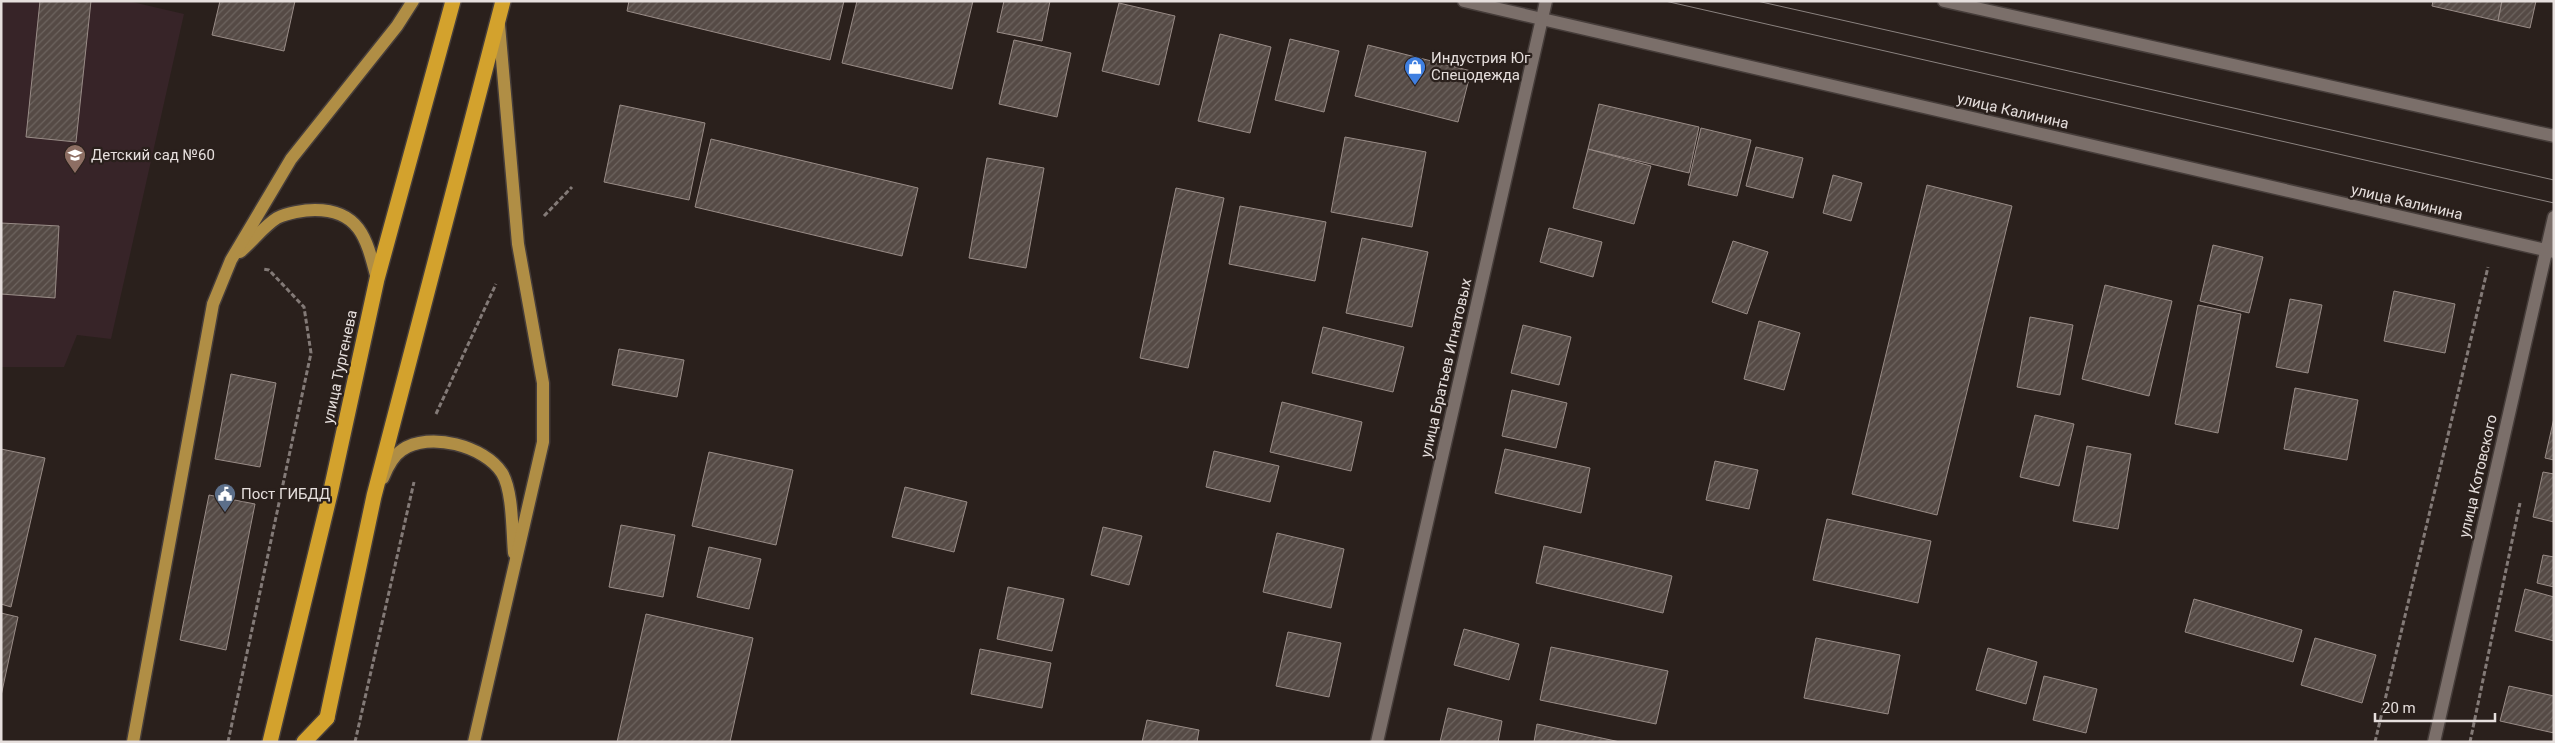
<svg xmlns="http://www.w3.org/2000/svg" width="2555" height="743" viewBox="0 0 2555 743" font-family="Roboto,sans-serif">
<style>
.education{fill:#372428}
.building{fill:url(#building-hatch);stroke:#998c87}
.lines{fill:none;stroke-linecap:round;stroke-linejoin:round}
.minor-casing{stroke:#463d3a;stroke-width:15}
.major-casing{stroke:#463d3a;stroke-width:15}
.highway-casing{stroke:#463d3a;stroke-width:18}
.path{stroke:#837a77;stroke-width:3;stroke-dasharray:5 2.5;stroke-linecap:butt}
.minor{stroke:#7b6f6a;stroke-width:12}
.major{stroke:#b08e45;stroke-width:12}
.highway{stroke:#d3a22d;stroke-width:15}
.tram{stroke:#8a827f;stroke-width:1}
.labels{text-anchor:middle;stroke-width:4.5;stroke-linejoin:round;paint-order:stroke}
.poi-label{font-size:15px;fill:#e6dfdd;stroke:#2a201c;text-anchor:start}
.street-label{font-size:15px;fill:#e6dfdd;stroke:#2a201c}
</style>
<defs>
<pattern id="building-hatch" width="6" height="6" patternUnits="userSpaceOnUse" patternTransform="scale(1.25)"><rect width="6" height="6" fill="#554a45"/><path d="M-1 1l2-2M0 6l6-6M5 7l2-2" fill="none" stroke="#6d645f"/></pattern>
</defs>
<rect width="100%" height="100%" fill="#2a201c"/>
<!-- education -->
<polygon class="education" points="1,1 128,1 184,14 111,339 77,335 64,367 1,367"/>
<!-- building -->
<g class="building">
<polygon points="40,1 91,1 76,142 26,137"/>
<polygon points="220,1 295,1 284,51 212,35"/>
<polygon points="629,1 844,1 830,60 627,11"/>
<polygon points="857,1 973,1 952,89 842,63"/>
<polygon points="1004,1 1050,1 1042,41 997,32"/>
<polygon points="2433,1 2502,1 2498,21 2432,6"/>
<polygon points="2502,1 2536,1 2530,28 2498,21"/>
<polygon points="1119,3 1175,16 1159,85 1102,71"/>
<polygon points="1220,34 1271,47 1250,133 1198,121"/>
<polygon points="1290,39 1339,51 1324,112 1275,100"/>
<polygon points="1014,40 1071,53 1057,117 999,104"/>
<polygon points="1368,45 1471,71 1458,122 1355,96"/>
<polygon points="1599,104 1699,127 1689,173 1588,149"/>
<polygon points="620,105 705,123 689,200 604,182"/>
<polygon points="1701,128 1751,140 1737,196 1688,185"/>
<polygon points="1345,137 1426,152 1412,227 1331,212"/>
<polygon points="711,139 918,188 902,256 695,207"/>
<polygon points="1756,147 1803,158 1793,198 1746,186"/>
<polygon points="1588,149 1651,166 1634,224 1573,208"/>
<polygon points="987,158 1044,168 1026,268 969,258"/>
<polygon points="1833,175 1862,183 1851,221 1823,213"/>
<polygon points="1927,185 2012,206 1937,515 1852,494"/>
<polygon points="1176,188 1224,198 1188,368 1140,358"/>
<polygon points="1240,206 1326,222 1315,281 1229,264"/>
<polygon points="1,223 59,226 55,298 1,294"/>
<polygon points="1549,228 1602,242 1593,277 1540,262"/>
<polygon points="1362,238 1428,252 1412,327 1346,313"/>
<polygon points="1733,241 1768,252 1747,314 1712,302"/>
<polygon points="2213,245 2263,257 2249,313 2200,301"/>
<polygon points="2105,285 2172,301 2149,396 2082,379"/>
<polygon points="2394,291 2455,304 2445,353 2384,341"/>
<polygon points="2290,299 2322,305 2308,373 2276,367"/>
<polygon points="2198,305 2241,314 2218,433 2175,424"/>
<polygon points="2030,317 2073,325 2060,395 2017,387"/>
<polygon points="1759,321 1800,333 1784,390 1744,379"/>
<polygon points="1523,325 1571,337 1559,385 1511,373"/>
<polygon points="1323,327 1404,347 1393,392 1312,373"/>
<polygon points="619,349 684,360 677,397 612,385"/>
<polygon points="231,374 276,383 260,467 215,459"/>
<polygon points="2295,388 2358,400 2347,460 2284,449"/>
<polygon points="1512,390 1567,403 1556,448 1502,436"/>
<polygon points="1282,402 1362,422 1351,471 1270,452"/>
<polygon points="2035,415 2074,424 2059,486 2020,477"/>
<polygon points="2554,418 2554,460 2545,458"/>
<polygon points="2087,446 2131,454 2118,529 2073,521"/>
<polygon points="1,449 45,458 11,607 1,604"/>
<polygon points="1505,449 1590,468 1581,513 1495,493"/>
<polygon points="1214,451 1279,466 1270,502 1206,487"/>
<polygon points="709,452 793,470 776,545 692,526"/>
<polygon points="1715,461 1758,470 1749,509 1706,500"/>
<polygon points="2543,472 2554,474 2554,522 2533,517"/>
<polygon points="905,487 967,502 954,552 892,537"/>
<polygon points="209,495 255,504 226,650 180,640"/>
<polygon points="1827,519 1931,541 1918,603 1813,580"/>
<polygon points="621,525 675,535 663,597 609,587"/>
<polygon points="1103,527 1142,536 1129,585 1091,575"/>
<polygon points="1277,533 1344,549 1331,608 1263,592"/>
<polygon points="1544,546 1672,576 1663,613 1536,583"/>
<polygon points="709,547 761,559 749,609 697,597"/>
<polygon points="2543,555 2554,557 2554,587 2537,583"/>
<polygon points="1008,587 1064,599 1052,651 997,639"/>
<polygon points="2525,589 2554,597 2554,641 2515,631"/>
<polygon points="2194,599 2302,630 2293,662 2185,632"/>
<polygon points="1,613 18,617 1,696"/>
<polygon points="646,614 753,638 730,742 617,742"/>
<polygon points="1464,629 1519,644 1509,680 1454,665"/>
<polygon points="1288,632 1341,643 1329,697 1276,686"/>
<polygon points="1816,638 1900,655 1888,714 1804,698"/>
<polygon points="2315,638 2376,655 2362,703 2301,685"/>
<polygon points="1551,647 1668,671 1656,724 1540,700"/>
<polygon points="1988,648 2037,662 2026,704 1976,690"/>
<polygon points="980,649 1051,663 1042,708 971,694"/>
<polygon points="2044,676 2097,689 2086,733 2033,720"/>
<polygon points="2509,686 2554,696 2554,733 2500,721"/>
<polygon points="1448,708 1502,721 1498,742 1440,742"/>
<polygon points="1147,720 1199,730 1197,742 1142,742"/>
<polygon points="1537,724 1620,742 1534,742"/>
</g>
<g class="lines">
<!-- minor casing -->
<g class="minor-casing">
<g id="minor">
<polyline points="1464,1 2554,252"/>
<polyline points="1944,1 2554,136"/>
<polyline points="1377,742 1546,1"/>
<polyline points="2434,742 2554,217"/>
</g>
</g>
<!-- major casing -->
<g class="major-casing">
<g id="major">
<path d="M240,252C252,242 264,226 277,218C287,213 304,210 315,210C361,210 367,241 377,279"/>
<path d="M383,478C387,468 393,456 402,450C429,431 485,446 502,473C513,491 512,532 514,553"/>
<polyline points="133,742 213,304 231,260 291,159 397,26 413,1"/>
<polyline points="474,742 543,442 543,383 518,244 499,25"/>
</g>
</g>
<!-- highway casing -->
<g class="highway-casing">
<g id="highway">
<polyline points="327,718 374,496 503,1"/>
<polyline points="270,742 331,490 377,279 453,1"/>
<polyline points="304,742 327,718"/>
</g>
</g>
<!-- path -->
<g class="path">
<polyline points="544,216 572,187"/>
<polyline points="436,414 496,284"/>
<polyline points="228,742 311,353 304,307 269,270 262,269"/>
<polyline points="355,742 414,482"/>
<polyline points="2375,742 2488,267"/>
<polyline points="2470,742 2520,503"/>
</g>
<!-- minor -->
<use href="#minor" class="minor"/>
<!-- major -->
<use href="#major" class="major"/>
<!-- highway -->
<use href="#highway" class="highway"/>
<!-- tram -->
<g class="tram">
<polyline points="1665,1 2554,203"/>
<polyline points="1757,1 2554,180"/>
</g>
</g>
<!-- icons -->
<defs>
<g id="shop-pin" transform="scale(1.125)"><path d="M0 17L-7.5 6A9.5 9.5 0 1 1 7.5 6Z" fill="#3f7fe0" stroke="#2a201c"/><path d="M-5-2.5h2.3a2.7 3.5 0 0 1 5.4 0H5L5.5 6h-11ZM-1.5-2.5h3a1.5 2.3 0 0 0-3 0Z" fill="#fff"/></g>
<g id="school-pin" transform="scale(1.125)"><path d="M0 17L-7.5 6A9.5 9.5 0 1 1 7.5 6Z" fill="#8d6e63" stroke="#2a201c"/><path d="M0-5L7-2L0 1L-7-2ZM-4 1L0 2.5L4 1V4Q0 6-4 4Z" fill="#fff"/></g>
<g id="civic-pin" transform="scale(1.125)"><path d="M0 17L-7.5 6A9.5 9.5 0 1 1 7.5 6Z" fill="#5c6f8a" stroke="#2a201c"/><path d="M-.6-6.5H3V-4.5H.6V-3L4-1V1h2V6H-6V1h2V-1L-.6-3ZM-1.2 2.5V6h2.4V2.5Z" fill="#fff"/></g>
</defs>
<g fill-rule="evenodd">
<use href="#shop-pin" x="1415" y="67"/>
<use href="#school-pin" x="75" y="155"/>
<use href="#civic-pin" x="225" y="494"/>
</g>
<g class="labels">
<!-- poi labels -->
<g class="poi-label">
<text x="1431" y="63">Индустрия Юг<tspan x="1431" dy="17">Спецодежда</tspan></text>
<text x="91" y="160">Детский сад №60</text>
<text x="241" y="499">Пост ГИБДД</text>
</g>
<!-- street labels -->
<g class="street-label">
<text transform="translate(2013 111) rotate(13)" y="5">улица Калинина</text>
<text transform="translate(2407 202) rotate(13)" y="5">улица Калинина</text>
<text transform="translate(340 367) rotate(-78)" y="5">улица Тургенева</text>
<text transform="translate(1446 368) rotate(-77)" y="5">улица Братьев Игнатовых</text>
<text transform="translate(2478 476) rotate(-77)" y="5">улица Котовского</text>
</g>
</g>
<!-- border -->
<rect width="2555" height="743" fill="none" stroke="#e6dfdd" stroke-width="5"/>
<!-- scale -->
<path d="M2375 713v8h120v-8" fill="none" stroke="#e6dfdd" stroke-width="2.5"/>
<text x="2382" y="713" font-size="15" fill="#e6dfdd" stroke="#2a201c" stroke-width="4" paint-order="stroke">20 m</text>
</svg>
